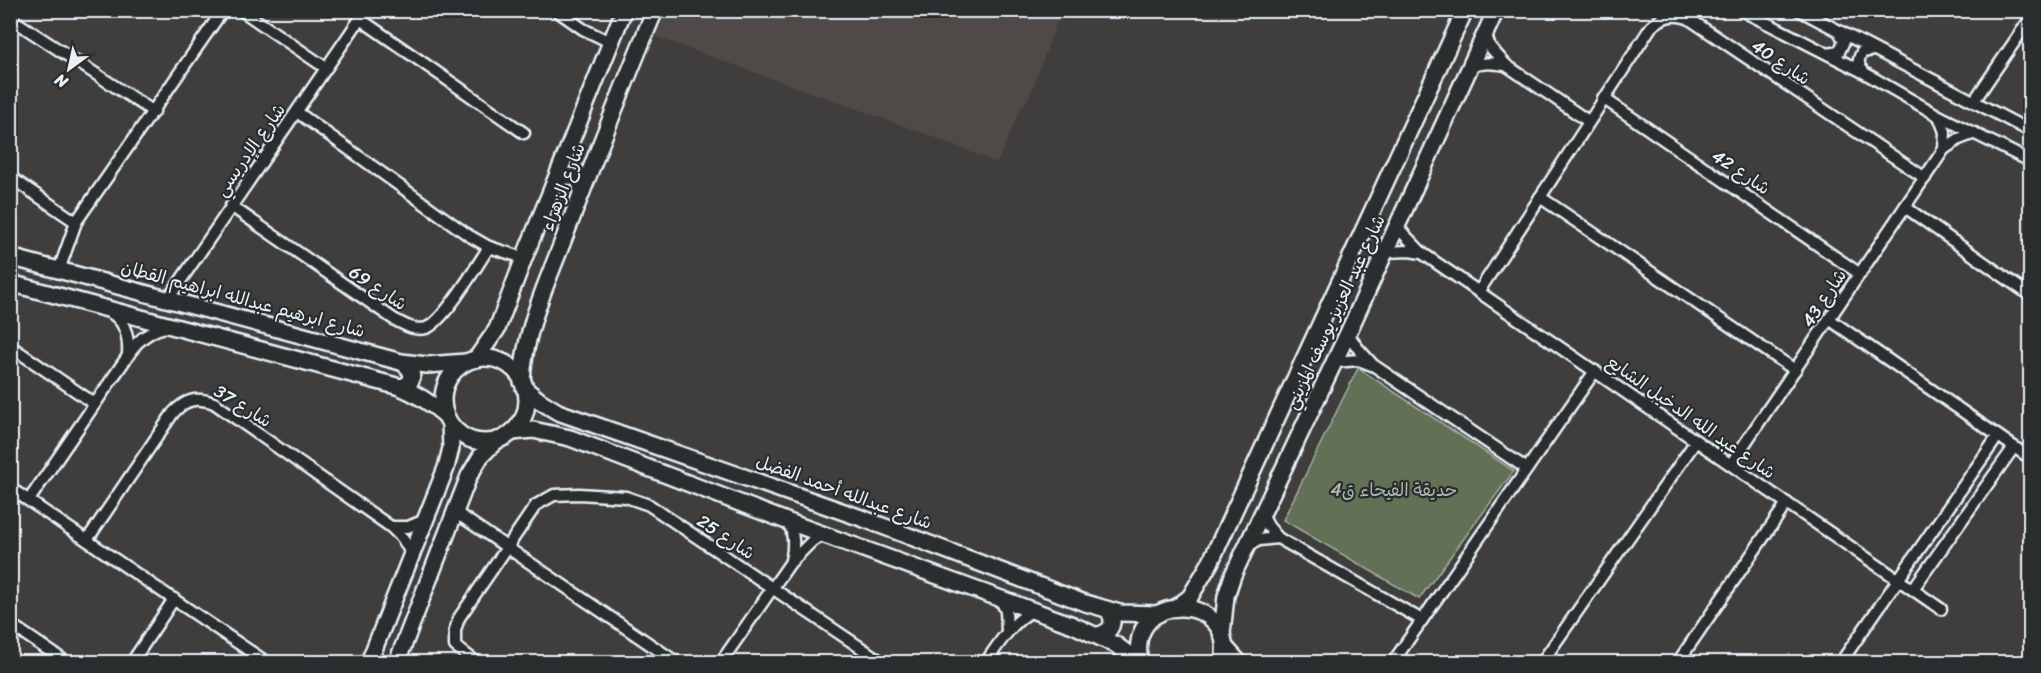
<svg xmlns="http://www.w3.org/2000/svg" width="2041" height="673" viewBox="0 0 2041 673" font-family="Sriracha,'Playpen Sans Arabic',sans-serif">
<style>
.built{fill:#504847}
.green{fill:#626f56;stroke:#a5b0a7;stroke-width:1.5}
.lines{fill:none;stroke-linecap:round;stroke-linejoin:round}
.street-casing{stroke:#e8f1f8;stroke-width:15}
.secondary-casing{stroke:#e8f1f8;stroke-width:20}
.street{stroke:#2a2d2e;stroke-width:10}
.secondary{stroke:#2a2d2e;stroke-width:15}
.labels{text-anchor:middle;stroke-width:4.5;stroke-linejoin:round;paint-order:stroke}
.street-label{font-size:18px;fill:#e8f1f8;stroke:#2a2d2e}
.park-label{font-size:18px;fill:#acb6af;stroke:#2a2d2e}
</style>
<rect width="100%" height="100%" fill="#403d3d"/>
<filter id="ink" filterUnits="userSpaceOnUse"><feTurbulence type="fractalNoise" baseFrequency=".0167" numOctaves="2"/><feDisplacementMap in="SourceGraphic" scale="12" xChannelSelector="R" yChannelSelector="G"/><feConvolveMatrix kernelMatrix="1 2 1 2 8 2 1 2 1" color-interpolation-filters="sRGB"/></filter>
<g filter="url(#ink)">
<!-- built -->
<polygon class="built" points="654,11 1061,11 1030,95 1020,110 997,163 926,134 645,33"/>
<!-- green -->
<polygon class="green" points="1358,368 1514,471 1419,599 1283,520"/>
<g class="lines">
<!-- street casing -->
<g class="street-casing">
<g id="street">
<polyline points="241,10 326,68"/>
<polyline points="556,10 583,29 612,43"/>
<polyline points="1741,10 1863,72 1939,116 2030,161"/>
<polyline points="1799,10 2030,131"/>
<polyline points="10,18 154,112"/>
<polyline points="360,19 524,133"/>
<polyline points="1485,33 1490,47 1506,65 1588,121"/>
<polyline points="1828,54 1839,52 1844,41 1839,31"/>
<path d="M1470,67C1483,62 1492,63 1505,65"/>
<path d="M1863,71C1857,65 1858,59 1862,52L1873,50"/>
<polyline points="1603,98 1860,274"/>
<polyline points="1974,101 2030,19"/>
<polyline points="297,112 468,235 489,247 524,258"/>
<polyline points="1939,116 1945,132 1944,149"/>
<polyline points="10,177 76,222"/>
<polyline points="1540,197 1795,370"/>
<path d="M231,206L395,320C405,325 414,331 426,328C443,323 478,264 489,247"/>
<polyline points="1905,207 2030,295"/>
<polyline points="1397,227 1422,253 1941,609"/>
<polyline points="1386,252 1409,251 1422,253"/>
<polyline points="59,270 76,222 223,10"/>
<path d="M1479,291L1651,27C1663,16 1672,13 1688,18L1925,178"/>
<polyline points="168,299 366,10"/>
<path d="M109,312C126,320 129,338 128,355"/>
<polyline points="1829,319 2030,458"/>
<polyline points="1348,333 1356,346 1373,365 1527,469"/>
<polyline points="10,346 95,404"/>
<polyline points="1334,362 1359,360 1372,365"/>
<polyline points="1731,464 1944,149 1959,139 1975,133"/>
<polyline points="10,488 266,662"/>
<path d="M29,500L136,344C146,334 155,329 169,326"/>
<polyline points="455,512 676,662"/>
<polyline points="1262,514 1268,526 1278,538 1422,620"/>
<path d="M789,522C794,535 795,546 791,560"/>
<polyline points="391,527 408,527 425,520"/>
<path d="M87,540L173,413C186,399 196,397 214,403L391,527L403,539L411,553"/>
<polyline points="1247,546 1259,540 1278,538"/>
<polyline points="1913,589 2014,447"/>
<polyline points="1000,598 1006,611 1007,631"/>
<polyline points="10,624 66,662"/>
<polyline points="1225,643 1242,662"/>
<polyline points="132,662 174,599"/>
<polyline points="476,662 455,646 455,630 459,618 536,505 554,495 579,494 626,497 649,505 882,662"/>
<polyline points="721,662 790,563 812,541 823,534"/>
<path d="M986,662C1000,642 1011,623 1033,610"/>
<polyline points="1393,662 1595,371"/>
<polyline points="1542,662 1696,441"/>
<polyline points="1678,662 1787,503"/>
<polyline points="1841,662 1998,436"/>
</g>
</g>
<!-- secondary casing -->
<g class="secondary-casing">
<g id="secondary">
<path d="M555,182C567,171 584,176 581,194"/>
<polyline points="10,257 401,362 427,365 466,362"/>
<path d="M10,283L400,387C417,394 431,403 445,415"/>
<circle cx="485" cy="400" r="42"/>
<polyline points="476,359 497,329 524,258 624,10"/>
<path d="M522,382C524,329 548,281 566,233C595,158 624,84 655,10"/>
<path d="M400,387C417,384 414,369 401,362"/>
<polyline points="524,388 540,401 558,412 864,519 1082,602 1120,613 1158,614"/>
<polyline points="512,432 533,430 570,438 789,522 1073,625 1116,645 1139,662"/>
<polyline points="1177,607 1190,597 1210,563 1465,10"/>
<polyline points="1222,634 1226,596 1233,575 1348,333 1496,10"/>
<path d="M1098,635C1112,632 1116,622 1108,610"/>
<polyline points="369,662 446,468 451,448 450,424"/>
<polyline points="397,662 469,476 481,456 497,440"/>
<path d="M1140,662C1125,589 1238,591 1223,662"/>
</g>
</g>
<!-- street -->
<use href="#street" class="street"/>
<!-- secondary -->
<use href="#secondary" class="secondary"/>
</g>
</g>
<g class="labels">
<!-- street labels -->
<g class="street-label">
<text transform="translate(1781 62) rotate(34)" y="6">شارع 40</text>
<text transform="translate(250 150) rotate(-55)" y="6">شارع الإدريسي</text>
<text transform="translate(1741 172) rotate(34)" y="6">شارع 42</text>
<text transform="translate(563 187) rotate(-69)" y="6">شارع الزهراء</text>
<text transform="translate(378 288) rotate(34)" y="6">شارع 69</text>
<text transform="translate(1824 298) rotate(-56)" y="6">شارع 43</text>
<text transform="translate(243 299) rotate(15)" y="6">شارع ابرهيم عبدالله ابراهيم القطان</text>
<text transform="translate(1335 312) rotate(-65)" y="6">شارع عبد العزيز يوسف المزيني</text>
<text transform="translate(243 406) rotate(32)" y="6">شارع 37</text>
<text transform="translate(1691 417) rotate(35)" y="6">شارع عبد الله الدخيل الشايع</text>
<text transform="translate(844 492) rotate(20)" y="6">شارع عبدالله أحمد الفضل</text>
<text transform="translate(726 537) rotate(34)" y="6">شارع 25</text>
</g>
<!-- park labels -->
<g class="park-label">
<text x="1394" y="496">حديقة الفيحاء ق4</text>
</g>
</g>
<!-- margin -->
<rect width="2041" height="673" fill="none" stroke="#2a2d2e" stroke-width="36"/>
<rect x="18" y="18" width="2005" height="637" fill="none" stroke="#e8f1f8" stroke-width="2" filter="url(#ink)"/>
<!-- north arrow -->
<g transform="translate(69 69) rotate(213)" stroke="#2a2d2e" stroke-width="4.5" paint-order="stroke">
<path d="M0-4.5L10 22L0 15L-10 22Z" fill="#e8f1f8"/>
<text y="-9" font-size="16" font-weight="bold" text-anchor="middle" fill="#e8f1f8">N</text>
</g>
</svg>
